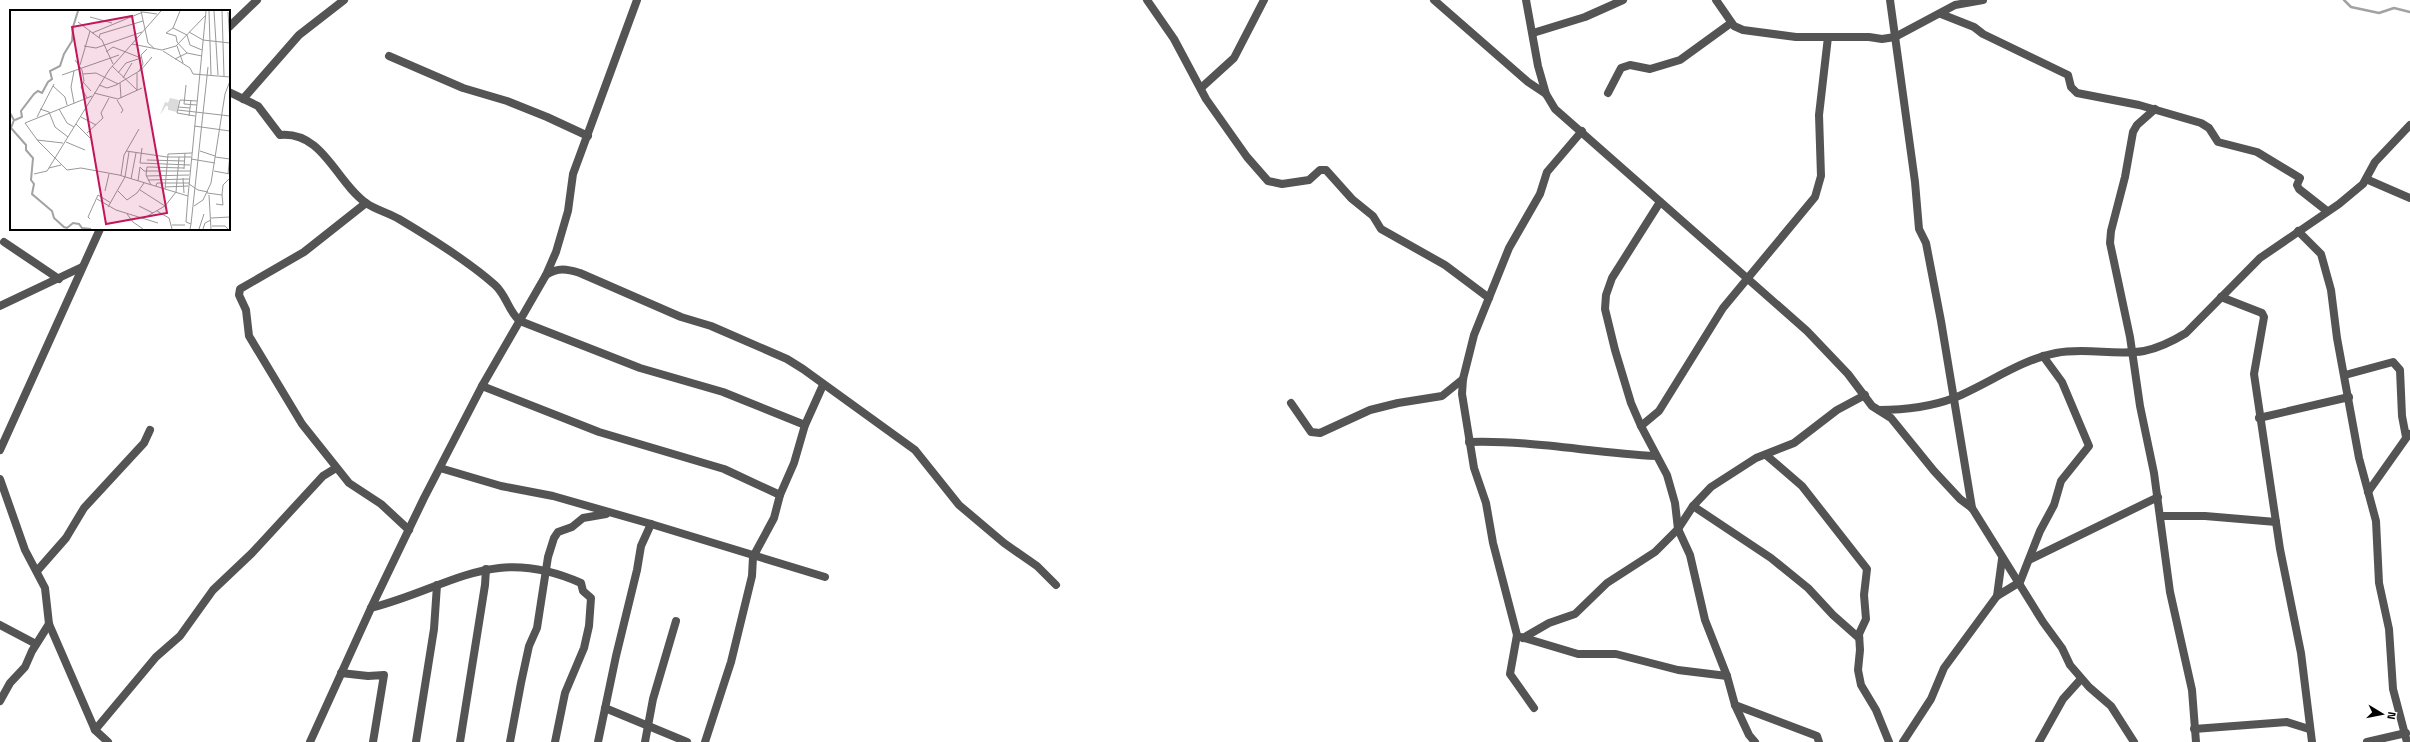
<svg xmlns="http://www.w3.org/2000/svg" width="2410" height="742" viewBox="0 0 2410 742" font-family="'Titillium Web',sans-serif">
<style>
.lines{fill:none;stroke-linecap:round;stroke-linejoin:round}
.stream{stroke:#a2a2a2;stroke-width:2.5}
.street{stroke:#545454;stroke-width:8}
.inset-river{fill:none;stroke:#a2a2a2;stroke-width:2}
.inset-road{fill:none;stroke:#999;stroke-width:1}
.view{fill:#c2185b;fill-opacity:0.15;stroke:#c2185b;stroke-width:2}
.inset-edge{fill:none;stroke:#000;stroke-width:2}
</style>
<rect width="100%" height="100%" fill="#fff"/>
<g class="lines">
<!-- stream -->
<polyline class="stream" points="2344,0 2351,7 2379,13 2394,8 2410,12"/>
<!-- street -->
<g class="street">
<polyline points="1147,0 1174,39 1206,99 1247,157 1268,181 1282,184 1309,180 1320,170 1326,170 1352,199 1373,216 1381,229 1445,265 1489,298"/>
<polyline points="1434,0 1528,82 1546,94 1555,109 1807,331 1848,374 1872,406 1891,418 1934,471 1960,499 1972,508 2043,622 2062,648 2070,665 2089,687 2111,706 2134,742"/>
<polyline points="1526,0 1538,66 1546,94"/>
<polyline points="1716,0 1734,26 1743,30 1796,37 1869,37 1882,39 1895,37 1955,5 1983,0"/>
<polyline points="1890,0 1915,182 1919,229 1926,243 1941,321 1972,508"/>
<polyline points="1941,14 1974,27 1983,34 2068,75 2071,87 2077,93 2139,105 2201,123 2209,128 2218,142 2257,152 2300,178 2297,185 2299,189 2327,211"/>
<polyline points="229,27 257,0"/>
<polyline points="1533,33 1585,17 1623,0"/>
<polyline points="389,56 463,88 507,101 547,117 588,136"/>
<polyline points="1201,88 1234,58 1264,0"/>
<path d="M229,92L258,106L280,135C323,131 336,182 366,203C376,210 389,213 399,219C431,238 468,261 495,285C507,296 508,311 520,321L640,368L723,392L805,425"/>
<polyline points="1608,93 1621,68 1630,65 1650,69 1680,60 1731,23"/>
<polyline points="243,99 299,35 344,0"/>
<polyline points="2155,109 2137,125 2133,132 2125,177 2111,231 2110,243 2130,337 2140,406 2154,473 2170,592 2192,690 2196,742"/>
<polyline points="2366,179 2410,198"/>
<polyline points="1660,202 1612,278 1606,295 1605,309 1615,350 1631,403 1641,426 1667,475 1675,503 1678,529 1690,555 1705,620 1727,676 1735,705 1749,735 1755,742"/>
<polyline points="366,203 304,252 240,289 239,295 246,310 249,336 302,424 349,483 381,504 409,530"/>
<polyline points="2298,231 2321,254 2331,290 2337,338 2359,458 2376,521 2379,583 2389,629 2393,689 2407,742"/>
<polyline points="4,242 59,279"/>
<path d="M546,275C558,267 567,269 580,273L681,317L711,326L787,359L803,369L915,450L959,505L1004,543L1037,566L1056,585"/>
<polyline points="2221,297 2262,313 2264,317 2254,374 2280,549 2301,653 2312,742"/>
<polyline points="0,306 82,267"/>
<polyline points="2345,375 2393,362 2400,370 2402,416 2406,437"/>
<polyline points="482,386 599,432 724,469 780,495"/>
<polyline points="1291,403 1311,432 1320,433 1370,410 1398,403 1442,396 1463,379"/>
<path d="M1879,410C1905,410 1930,407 1954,398C1988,384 2020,360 2056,353C2085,347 2116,356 2144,351C2159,348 2173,341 2186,333L2260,258L2339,204L2363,184L2375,162L2410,125"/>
<polyline points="2259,418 2349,397"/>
<polyline points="1641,426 1659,411 1723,308 1815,197 1821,176 1819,115 1828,37"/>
<path d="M1469,442C1532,440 1593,453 1656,456"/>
<polyline points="0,450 100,229"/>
<polyline points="1766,455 1802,486 1867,569 1864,595 1866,619 1859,634 1860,650 1858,670 1861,685 1876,710 1889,742"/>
<polyline points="440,468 501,486 553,496 651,524 825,577"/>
<polyline points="0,479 25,550 45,588 49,624 95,730 108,742"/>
<polyline points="2368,492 2409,434"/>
<polyline points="1693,506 1771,558 1808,588 1833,615 1859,638"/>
<polyline points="2161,516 2205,516 2276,522"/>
<polyline points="2029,560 2158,497"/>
<polyline points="37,571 66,538 84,508 144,443 150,430"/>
<polyline points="1997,596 2002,559"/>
<path d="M371,608C452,587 493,544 581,583L583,591L591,598L589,626L584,648L565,693L555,742"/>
<polyline points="0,625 36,644"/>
<polyline points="1521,637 1578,654 1616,654 1678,670 1727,676"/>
<polyline points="1523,638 1549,623 1575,614 1607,583 1655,552 1678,529 1693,506 1711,487 1756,458 1794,443 1837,410 1865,395"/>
<polyline points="341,673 368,676 384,675 373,742"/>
<polyline points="0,701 10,683 25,667 32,651 49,624"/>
<polyline points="1735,705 1817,736 1819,742"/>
<polyline points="605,708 687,742"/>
<polyline points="1534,708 1510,674 1517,635 1493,543 1486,503 1474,468 1462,394 1463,379 1474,335 1509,248 1540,194 1547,172 1582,131"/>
<polyline points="2194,729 2287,722 2309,729"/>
<polyline points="95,730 156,657 180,636 213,590 252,553 323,476 336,468"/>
<polyline points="310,742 371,608 424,498 482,386 546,275 556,252 568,211 573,174 637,0"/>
<polyline points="416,742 434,629 437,585"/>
<polyline points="460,742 485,585 486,569"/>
<polyline points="510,742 521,683 529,646 537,628 548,557 554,538 558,532 572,527 583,518 606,514"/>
<polyline points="598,742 616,656 637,570 641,546 651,524"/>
<polyline points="645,742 653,699 676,621"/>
<polyline points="705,742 731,662 752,576 753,557 774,518 780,495 794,463 805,425 823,385"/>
<polyline points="1903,742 1931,699 1944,668 1997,596 2020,582 2040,531 2054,505 2061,481 2089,446 2062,382 2043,356"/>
<polyline points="2039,742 2063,699 2081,679"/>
<polyline points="2367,742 2406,733"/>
</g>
</g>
<!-- overview -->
<g transform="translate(10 10)">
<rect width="220" height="220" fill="#fff"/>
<path d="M160,88L169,90L167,102L158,100V96H156L150,105L155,92L158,93Z" fill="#dbdbdb"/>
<path class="inset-river" d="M0,103L4,110L1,118L16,135V140L23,148L21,170L24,174L22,184L42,201L44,208L54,217L57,218L63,213L69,214L72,218L81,219M5,110L12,107L11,101L24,84L28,81L32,83L38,72L42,69L40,61L50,56L54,44L62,31L63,17L68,1"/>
<path class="inset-road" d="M131,1L138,33L145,39M170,1L163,18L177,25L180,35L192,40M199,1L201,65M204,1L208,65M212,1L214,66M218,2L220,33M80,7L102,13M68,12L92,30L103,54M163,18L156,23L166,26L167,32L177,43L192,46M179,22L193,30L220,33M82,23L133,2L147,4M89,28L90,24L133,11M122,34L152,40L166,36L196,5M74,36L86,38L132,22M167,36L173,53M153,41L180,58L183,64L220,67M96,42L103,37L131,48M165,49L177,43M65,50L72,60L74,71L71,77L77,88M70,55L80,21M102,56L127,80M129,61L133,54L131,45L137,39M108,63L116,53L131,48M73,64L86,63L108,74M52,65L109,45M113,68L122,53M73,72L81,81M110,73L111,88M89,75L97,78L106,75L131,60L142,47M176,75L174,94L187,95M43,76L55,87L57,95M127,80V63M84,83L108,89L132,78M82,86L15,113L28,131L57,160L71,158L109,165L178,186M107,90L113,100L111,103M64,93L61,77L64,61M168,97L180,98M30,99L39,102L45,117L58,127M49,99L57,113L64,117M168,100L220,106M179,106L181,90M185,106L167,103L170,90L187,91M27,107L44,74M71,107L86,115M66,114L80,128M184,116L220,121M77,123L93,108L91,103L99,88M27,130L53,133M56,132L75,140M116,141L157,147H181M190,141L205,146M205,147L220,149M181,149L205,153M137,150L174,151M130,153L180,155M130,153L132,138M130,157L134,161H180M39,158L51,155M174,159L175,143M204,161L220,164M24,164L37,161L99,60L151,1M218,164L220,145M111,165L114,145L129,119M136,166L179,165M173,168L174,183M121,169L126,143M138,170L179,169M128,171L130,157M179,174L188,180L198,182M141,175L136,165L137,157L174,158M146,176L147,173H179M155,177L178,176M155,179L158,144L182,143M130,180L155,196M95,181L99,164M108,181L117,190L127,183L134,173M197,183L212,185L213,175L220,168M199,185L201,219M87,189L106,200L148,213M206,194L213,195L212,185M129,196L143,203M184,196L193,190L201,173L215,84L220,71M98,197L115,167L119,142M147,201L159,208L162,219M117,204L123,212L133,219M134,208L155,196L166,182L169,147M201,208L220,207M80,209L78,207L88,185L101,193M181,214L198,57M162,215H175M202,216H215L218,219M180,219L181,214L176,212L178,186L196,1M189,219L194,204M193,219L195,213L201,210"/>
<path class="view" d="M122,6L157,203L96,214L62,17Z"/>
<rect width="220" height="220" class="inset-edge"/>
</g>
<!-- north arrow -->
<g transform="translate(2382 714) rotate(100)" stroke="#ffffff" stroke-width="3" paint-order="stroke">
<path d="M0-3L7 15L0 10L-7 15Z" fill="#000000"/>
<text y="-6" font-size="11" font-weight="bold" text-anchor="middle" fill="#000000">N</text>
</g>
</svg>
